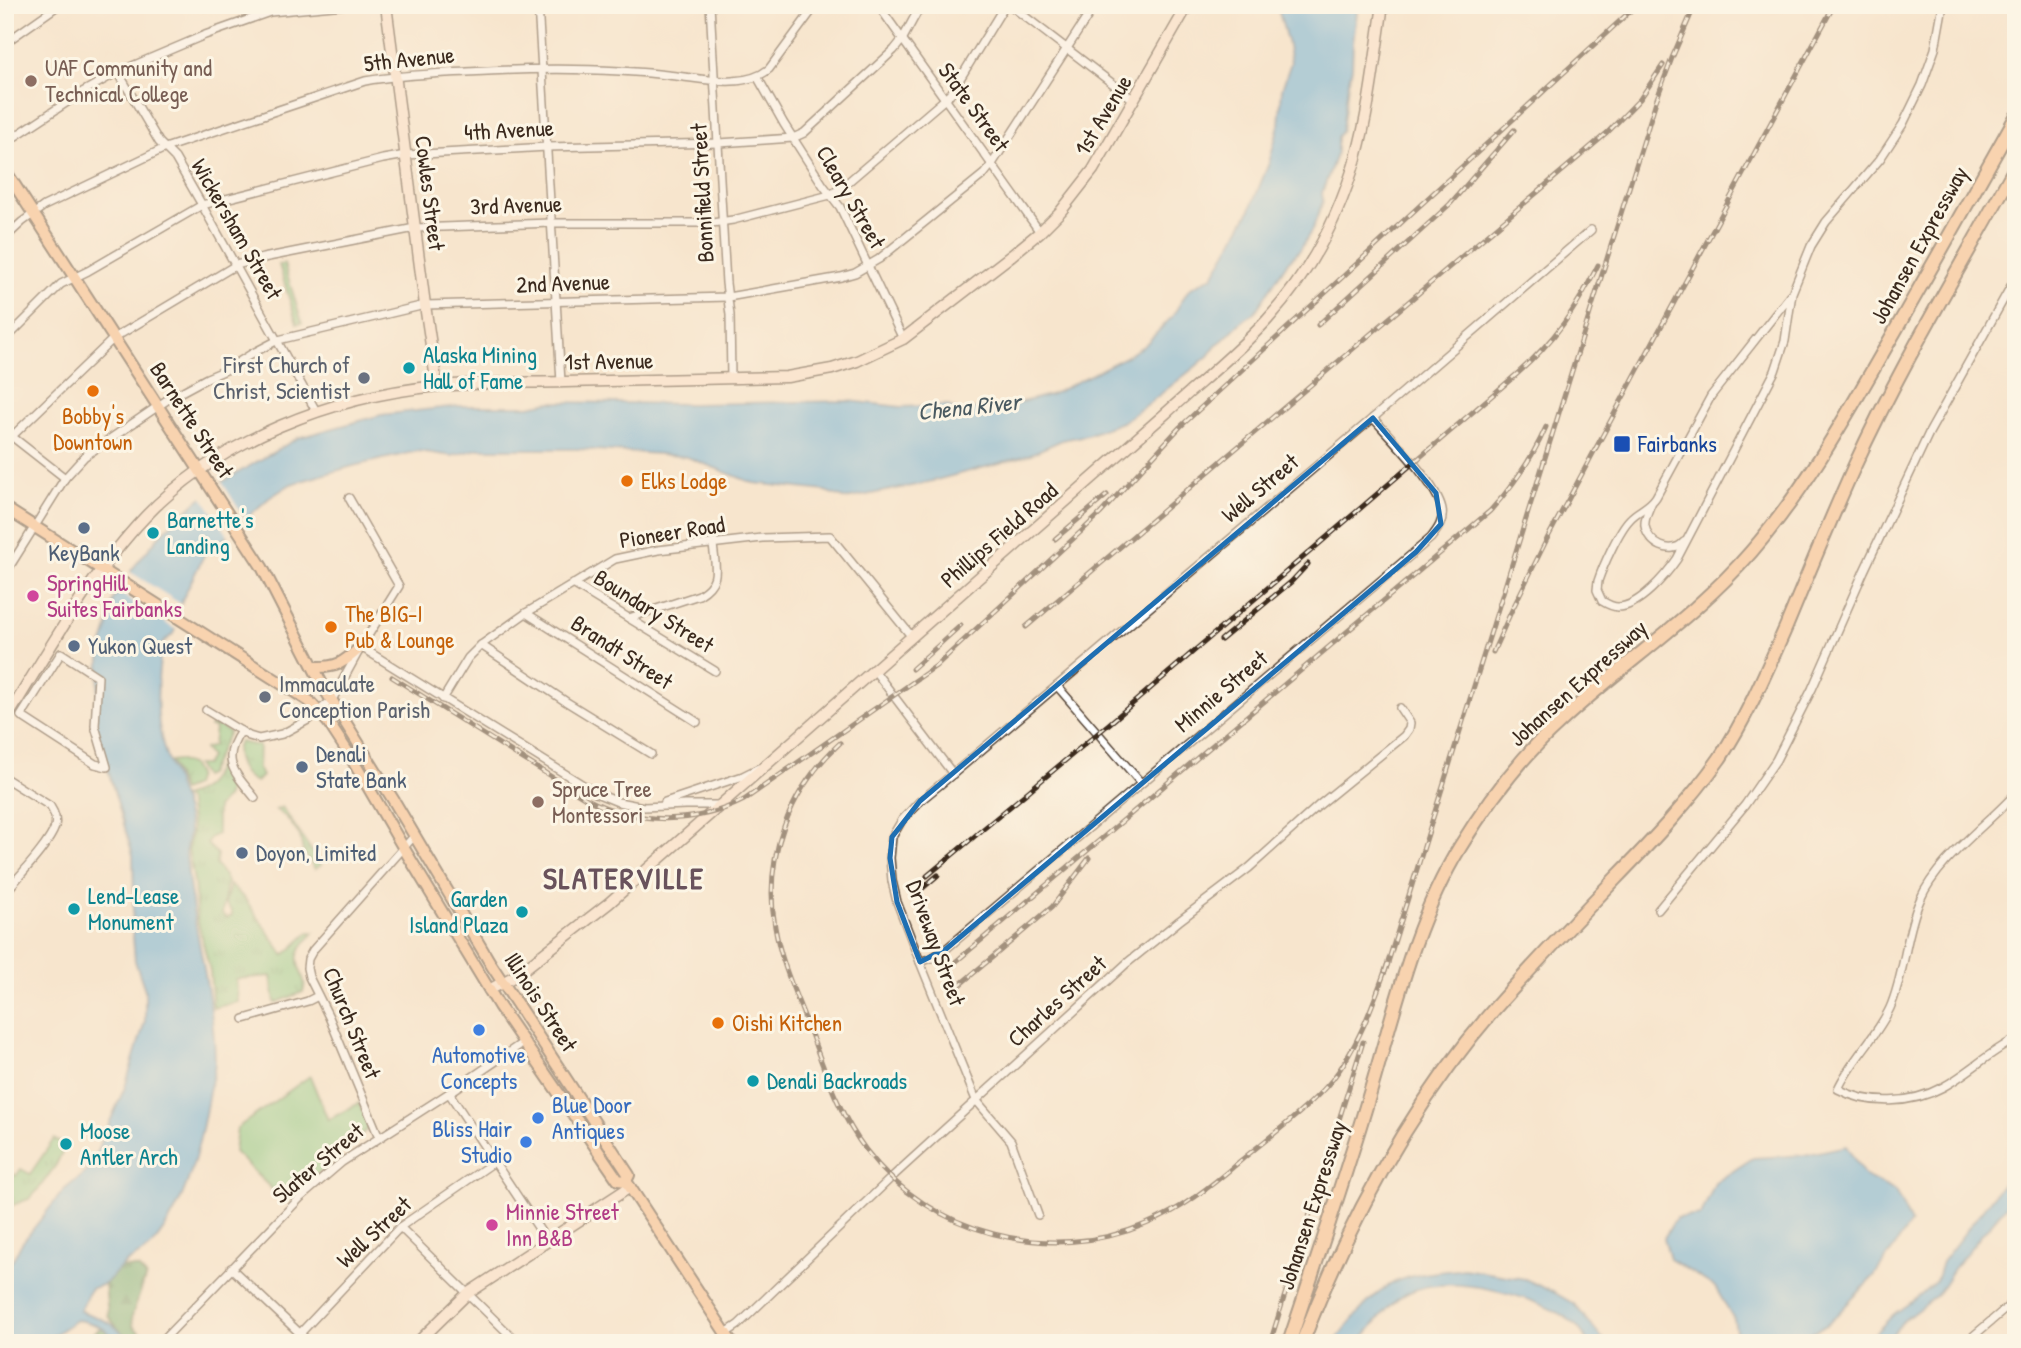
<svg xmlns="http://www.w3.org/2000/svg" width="2021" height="1348" viewBox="0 0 2021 1348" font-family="'Patrick Hand',sans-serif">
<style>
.grass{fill:url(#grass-tufts);stroke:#607a51;stroke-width:2}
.forest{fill:url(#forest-firs);stroke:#546c48;stroke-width:2}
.park{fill:#85ca84;stroke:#607a51;stroke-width:2}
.water{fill:#63afdc;stroke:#4f6c7d;stroke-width:2}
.pier{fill:#f7e5cd}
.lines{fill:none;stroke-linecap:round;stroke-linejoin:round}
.street-casing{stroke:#574638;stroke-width:10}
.secondary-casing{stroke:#574638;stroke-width:13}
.primary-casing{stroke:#574638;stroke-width:14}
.highway-casing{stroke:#574638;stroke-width:16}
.street{stroke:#fff;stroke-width:7}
.secondary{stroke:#fde4d0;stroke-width:10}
.primary{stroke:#f9bc8a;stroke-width:10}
.highway{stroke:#f9bc8a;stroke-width:12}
.rail-casing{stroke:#3b2a1e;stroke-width:5}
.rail{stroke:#fcf5e5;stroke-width:2.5;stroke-dasharray:8;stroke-linecap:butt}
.marked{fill:none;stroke:#1f6fb2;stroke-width:5;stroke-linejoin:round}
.education-dot{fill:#8d6e63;stroke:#fcf5e5;stroke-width:2.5}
.culture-dot{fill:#0f9aa8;stroke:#fcf5e5;stroke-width:2.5}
.worship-dot{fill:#6b7280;stroke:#fcf5e5;stroke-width:2.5}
.food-dot{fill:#e8710a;stroke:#fcf5e5;stroke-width:2.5}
.transit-dot{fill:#1a4fb4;stroke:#fcf5e5;stroke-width:2.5}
.service-dot{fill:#5c6f8a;stroke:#fcf5e5;stroke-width:2.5}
.hotel-dot{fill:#d1479c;stroke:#fcf5e5;stroke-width:2.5}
.shop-dot{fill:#3f7fe0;stroke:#fcf5e5;stroke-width:2.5}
.labels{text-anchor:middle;stroke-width:6;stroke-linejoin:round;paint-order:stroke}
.street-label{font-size:23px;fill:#3b2a1e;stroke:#fcf5e5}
.education-label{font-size:23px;fill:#785e54;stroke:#fcf5e5;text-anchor:start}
.culture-label{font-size:23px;fill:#0d838f;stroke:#fcf5e5;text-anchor:start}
.worship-label{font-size:23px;fill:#5b616d;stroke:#fcf5e5;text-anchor:end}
.food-label{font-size:23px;fill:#c56008;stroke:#fcf5e5;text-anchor:start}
.transit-label{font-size:23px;fill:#164399;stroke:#fcf5e5;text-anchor:start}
.service-label{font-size:23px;fill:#4e5e75;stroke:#fcf5e5;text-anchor:start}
.hotel-label{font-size:23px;fill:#b23c85;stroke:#fcf5e5;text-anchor:start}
.shop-label{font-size:23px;fill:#366cbe;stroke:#fcf5e5}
.water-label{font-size:24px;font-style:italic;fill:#495960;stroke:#fcf5e5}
.district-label{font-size:30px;font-weight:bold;letter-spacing:2px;fill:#69525c;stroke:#fcf5e5}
</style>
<defs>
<pattern id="grass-tufts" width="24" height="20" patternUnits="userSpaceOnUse" patternTransform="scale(1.75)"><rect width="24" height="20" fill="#85ca84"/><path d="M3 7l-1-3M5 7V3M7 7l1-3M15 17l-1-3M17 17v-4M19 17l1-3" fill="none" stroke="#6ea46b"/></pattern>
<pattern id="forest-firs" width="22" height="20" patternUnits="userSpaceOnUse" patternTransform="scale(1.75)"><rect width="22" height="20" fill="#6cae72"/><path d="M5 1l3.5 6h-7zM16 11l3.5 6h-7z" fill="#5a8e5d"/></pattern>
</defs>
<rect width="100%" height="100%" fill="#fcf5e5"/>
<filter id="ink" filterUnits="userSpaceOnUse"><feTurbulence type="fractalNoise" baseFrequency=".0143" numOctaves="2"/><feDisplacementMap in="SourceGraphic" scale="14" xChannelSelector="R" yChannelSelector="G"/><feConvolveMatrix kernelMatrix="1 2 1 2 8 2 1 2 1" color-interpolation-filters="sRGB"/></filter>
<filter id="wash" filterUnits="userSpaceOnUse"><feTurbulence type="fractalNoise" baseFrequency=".00686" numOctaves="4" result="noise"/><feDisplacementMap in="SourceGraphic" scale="28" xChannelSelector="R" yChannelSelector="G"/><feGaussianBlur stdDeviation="1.57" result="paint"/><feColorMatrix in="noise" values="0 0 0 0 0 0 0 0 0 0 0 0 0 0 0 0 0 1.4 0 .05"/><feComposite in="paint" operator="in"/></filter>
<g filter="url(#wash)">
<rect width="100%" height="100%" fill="#f7e5cd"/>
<!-- grass -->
<g class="grass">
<polygon points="284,264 302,323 297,324 279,265"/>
<polygon points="215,724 229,732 208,775 203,777 196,765 205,765 210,757 204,749 213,746 215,727 210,727 210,726"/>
<path d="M239,742L259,746L258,768L262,776L256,782C242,777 231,756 239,742Z"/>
<polygon points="178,760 192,766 197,775 194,786 182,791 170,761"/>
<path d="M222,763L225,766L228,791L227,796L217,808V834L210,838L207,844L217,854L216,865L222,872L227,882L222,914L227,918L232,915V912L225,903L230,885L245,899L284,955L290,950L309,932H314C309,938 302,945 299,952C293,967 309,978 303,992L275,1003L271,976L236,979L238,1002L213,1008L210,971L197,918L194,881L188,849L192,829L189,805L187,800L183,797C205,790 209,785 219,764Z"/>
<polygon points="282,807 321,865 315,869 303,852 300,836 286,817 276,810"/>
<polygon points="54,1139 65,1146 56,1165 37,1191 29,1199 5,1208 5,1169 16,1176 21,1169 30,1174"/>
</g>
<!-- forest -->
<g class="forest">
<polygon points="120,1267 138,1268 146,1276 132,1316 133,1326 151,1343 130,1343 108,1316 105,1284"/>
<polygon points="102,1327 118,1343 84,1343 86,1338"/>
</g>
<!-- park -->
<polygon class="park" points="310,1076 328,1120 359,1103 369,1128 286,1203 234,1152 237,1128"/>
<!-- water -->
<g class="water">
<path d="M1277,5H1358L1353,42L1352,68L1348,83L1342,130L1337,137V152L1322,193L1323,201L1313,228L1300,250L1287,263L1255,312L1244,319L1223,340L1216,345L1208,356L1195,367L1148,404L1122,422L1087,435L1062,440L1031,454L989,466L921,484L846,499L825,491L753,483L687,457L660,454L578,449H478L452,456L418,451L353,466L291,484L269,498L231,532L216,548L206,551L183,598L174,633L162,644C157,679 154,714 164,749C171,772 188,807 189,830C189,837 186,844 186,851C190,922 214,990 215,1061C215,1071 211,1082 209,1092C200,1144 188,1203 153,1244C146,1253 132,1258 123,1265C117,1270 111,1280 104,1284C100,1286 94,1287 90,1289L80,1311C100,1318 118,1323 130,1343H118C108,1328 93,1322 76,1320L42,1343H5V1273L22,1243L64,1190L86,1172L92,1163L125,1087L145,1021V990L135,961L132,924L134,897L133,855L95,726L101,650L107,631L113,600L133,568L160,535L197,501L222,482L298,438L381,415L459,406H529L550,402L691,404L849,401L901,407L947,405L960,412L988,407H1003L1053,394L1122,359L1145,345L1172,317L1189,289L1213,276L1249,212L1269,163L1279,125L1282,89L1291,62L1287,41Z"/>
<polygon points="1846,1146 1865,1176 1895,1191 1911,1223 1874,1276 1828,1324 1790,1343 1738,1343 1734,1319 1715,1287 1670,1259 1664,1238 1676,1218 1701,1215 1715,1183 1753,1158 1804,1155"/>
<polygon points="2016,1149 2016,1189 2006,1206 1957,1264 1937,1295 1903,1321 1886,1343 1865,1343 1894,1314 1921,1295 1936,1281 1942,1262 2004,1182 2012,1154"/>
<path d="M1464,1269L1525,1279L1553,1292L1574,1304L1606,1343H1590C1584,1335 1577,1324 1568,1319C1533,1295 1453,1274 1412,1291C1388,1301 1376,1325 1358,1343H1333C1351,1322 1370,1295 1395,1282C1413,1273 1444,1272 1464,1269Z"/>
</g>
<!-- pier -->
<g class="pier">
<polygon points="220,479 247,522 230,538 201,494"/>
<polygon points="127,570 184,606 178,631 115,590"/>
</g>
</g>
<g filter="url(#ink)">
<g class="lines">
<!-- street casing -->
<g class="street-casing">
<g id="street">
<polyline points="538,5 561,382"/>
<polyline points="710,5 726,283 730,315 731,378"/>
<polyline points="878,5 1040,232"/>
<polyline points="1010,5 1134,100"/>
<polyline points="5,43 59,5"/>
<polyline points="118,72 159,142 175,158 202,205 316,411"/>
<polyline points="758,78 784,124 823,185 840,207 903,339"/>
<polyline points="5,143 84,91 118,72 205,35 270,12 344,5"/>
<path d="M5,238L22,222L44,206L165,148L365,81C399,75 432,74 467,72C536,68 606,67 676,76C704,79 745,89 769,69L816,5"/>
<path d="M1792,293L1711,396L1656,497C1649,508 1638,510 1630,519C1619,530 1603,566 1598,581L1597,590L1602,601C1607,604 1612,607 1618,607C1639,607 1666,575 1677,559L1775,371L1785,341L1792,293L1811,246L1826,222L1880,159L1903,124L1922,85L1935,49L1943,5"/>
<polyline points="5,340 61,284 88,271 202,205 383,159 406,155 547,147 719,143 793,138 804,133 894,50 902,40 921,5"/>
<polyline points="5,431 65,478"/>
<polyline points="5,443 114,338 236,265 263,258 415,228 551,223 712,223 733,220 830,195 841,188 945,99 952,92 1005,5"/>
<path d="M1651,504C1648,511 1644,519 1645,526C1648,544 1671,556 1684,542"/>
<polyline points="5,574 65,478 85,456 170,398 207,378 226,370 253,353 278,340 425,305 728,297 841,277 855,273 879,259 984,174 992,164 1095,5"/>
<polyline points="573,584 715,671"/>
<polyline points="526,613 697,722"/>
<path d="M629,618L699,595C722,581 715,568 713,544"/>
<polyline points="481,645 565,701 651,754"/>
<polyline points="361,647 596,793 618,802 644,807 685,805 722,805"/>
<polygon points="61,653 98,677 95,726 107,767 95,764 21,716"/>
<polyline points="874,670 953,774 920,801 902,820 892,837 890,858 892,881 897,902 920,962 976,1100 1011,1141 1038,1215"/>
<polyline points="1057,686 1141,783"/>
<polyline points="443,699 468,658 481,645 526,613 615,559 658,550 762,538 830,536 912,637"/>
<polyline points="206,710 249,736 259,739 282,734 308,720 332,700 361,647 399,586 349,498"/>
<path d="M241,731C220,761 235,773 255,798"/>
<polyline points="953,774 1373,418 1591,230"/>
<path d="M5,778L50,806C54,812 57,819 55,827C49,845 18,877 5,893"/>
<path d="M2016,793C1986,826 1937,860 1920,900C1905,934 1905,974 1890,1008C1876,1038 1851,1060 1838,1089C1869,1106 1912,1104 1943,1087C1969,1073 1989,1052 2016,1039"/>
<polyline points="665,802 743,776 759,768"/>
<polyline points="1658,910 1745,805 1776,760 1812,689 1864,571 1929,433 2016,277"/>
<path d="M920,962L932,958L946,949L1431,538C1438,529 1444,521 1442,509C1437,484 1391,438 1373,418"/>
<polyline points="244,1019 308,1001 318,996"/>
<polyline points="449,1093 547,1241"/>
<polyline points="379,1137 329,1017 309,977 307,968 308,959 313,950 415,835"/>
<polyline points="400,1227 518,1343"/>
<polyline points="231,1268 310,1343"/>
<polyline points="726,1333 738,1325 891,1178 1127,963 1179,921 1249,868 1318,806 1404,736 1409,729 1410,723 1400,708"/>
<polyline points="163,1343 163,1340 300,1198 342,1162 449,1093 524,1042"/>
<polyline points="291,1343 400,1227 494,1162"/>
<polyline points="1965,1343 2016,1300"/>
</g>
</g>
<!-- secondary casing -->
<g class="secondary-casing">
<g id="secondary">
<polyline points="386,5 425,305 437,386"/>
<path d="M5,721C47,653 90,575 145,517C219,439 333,396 438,386C481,382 523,383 565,382C639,380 713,378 787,377L832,369L857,361L903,339L1012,255L1040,232L1061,211L1093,170L1188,5"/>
<path d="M489,990L515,976L609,903L1165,414C1199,383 1236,354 1267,320C1309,274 1339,217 1356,158C1370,108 1375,56 1383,5"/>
<polyline points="417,1343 467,1294 630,1187"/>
</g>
</g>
<!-- primary casing -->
<g class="primary-casing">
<g id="primary">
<polyline points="5,170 249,547 262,567 324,688 394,801 492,966 629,1175 626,1181"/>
<polyline points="5,508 309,701 328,722 349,754 403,847 499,1006 618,1180 626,1181 732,1343"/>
<path d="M314,667C338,668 344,662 361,647"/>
</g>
</g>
<!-- highway casing -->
<g class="highway-casing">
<g id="highway">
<path d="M1289,1343C1317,1260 1345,1177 1370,1093C1395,1009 1414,922 1460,847C1488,801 1520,758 1560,722C1622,664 1695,617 1751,552C1804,491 1843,422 1883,352C1928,274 1972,195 2016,117"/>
<path d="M1302,1343C1348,1222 1411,1105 1496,1007C1535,963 1575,921 1615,879C1653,840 1689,802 1720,758C1747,717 1766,672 1786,627C1808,574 1830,520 1854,467C1901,364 1961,266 2016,166"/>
</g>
</g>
<!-- street -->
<use href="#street" class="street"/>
<!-- secondary -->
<use href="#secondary" class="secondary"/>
<!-- primary -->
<use href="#primary" class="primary"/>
<!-- highway -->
<use href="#highway" class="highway"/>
<!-- rail casing -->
<g class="rail-casing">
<g id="rail">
<polyline points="1318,325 1450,204 1514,130"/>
<polyline points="1055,539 1107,495"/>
<polyline points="1026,627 1607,133 1640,99 1663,65"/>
<polyline points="1221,640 1291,582 1308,564"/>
<polyline points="1493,652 1511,612 1547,539 1834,5"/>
<polyline points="912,669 961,625"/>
<path d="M392,677L587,799C636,825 695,825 744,800L936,666L1100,514L1180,427L1637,5"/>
<path d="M840,743C789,790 763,858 775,927C781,964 798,999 811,1034C826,1074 840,1116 866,1150C929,1234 1050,1265 1146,1224C1181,1210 1210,1187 1239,1162C1270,1136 1307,1110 1332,1080C1359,1046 1373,1003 1388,963"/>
<path d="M927,876L1110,723L1517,374C1555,340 1575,311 1598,265"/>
<polyline points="917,893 938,875"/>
<path d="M947,969L1490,511C1513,486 1532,459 1546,427"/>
<polyline points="1385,972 1656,101 1672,58 1695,5"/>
<polyline points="957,987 1052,907 1089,858"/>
<polyline points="1270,1343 1363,1042"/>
</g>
</g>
<!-- rail -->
<use href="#rail" class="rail"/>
</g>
</g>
<!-- marked area -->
<path d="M0 0H2021V1348H0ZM1373,418L1436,493L1441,524L1416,552L946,949L920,962L897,902L890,858L892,837L920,801Z" fill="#f7e5cd" fill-opacity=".55" fill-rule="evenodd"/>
<path class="marked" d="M1373,418L1436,493L1441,524L1416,552L946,949L920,962L897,902L890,858L892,837L920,801Z"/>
<!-- markers -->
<g class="education-dot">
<circle cx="31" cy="81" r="7"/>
<circle cx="538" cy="802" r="7"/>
</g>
<g class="culture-dot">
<circle cx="409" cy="368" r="7"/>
<circle cx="153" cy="533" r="7"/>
<circle cx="74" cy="909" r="7"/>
<circle cx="522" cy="912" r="7"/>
<circle cx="753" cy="1081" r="7"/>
<circle cx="66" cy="1144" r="7"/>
</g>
<g class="worship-dot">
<circle cx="364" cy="378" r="7"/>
<circle cx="265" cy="697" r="7"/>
</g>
<g class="food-dot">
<circle cx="93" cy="391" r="7"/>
<circle cx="627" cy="481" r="7"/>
<circle cx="331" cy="627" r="7"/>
<circle cx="718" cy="1023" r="7"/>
</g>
<rect class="transit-dot" x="1613" y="435" width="18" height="18" rx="3.5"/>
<g class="service-dot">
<circle cx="84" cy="528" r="7"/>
<circle cx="74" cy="646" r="7"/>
<circle cx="302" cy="767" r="7"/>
<circle cx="242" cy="853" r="7"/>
</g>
<g class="hotel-dot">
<circle cx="33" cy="596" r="7"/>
<circle cx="492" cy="1225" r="7"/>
</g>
<g class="shop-dot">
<circle cx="479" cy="1030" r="7"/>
<circle cx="538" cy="1118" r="7"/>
<circle cx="526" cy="1142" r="7"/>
</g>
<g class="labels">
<!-- street labels -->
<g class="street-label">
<text transform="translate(409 59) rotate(-6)" y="8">5th Avenue</text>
<text transform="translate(974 107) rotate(54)" y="8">State Street</text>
<text transform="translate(1103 115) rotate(-59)" y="8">1st Avenue</text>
<text transform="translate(509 130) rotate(-3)" y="8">4th Avenue</text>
<text transform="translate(430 193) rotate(83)" y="8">Cowles Street</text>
<text transform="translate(702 193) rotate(-93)" y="8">Bonnifield Street</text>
<text transform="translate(851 197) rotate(60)" y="8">Cleary Street</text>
<text transform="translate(516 205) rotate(-2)" y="8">3rd Avenue</text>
<text transform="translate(237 229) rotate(60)" y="8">Wickersham Street</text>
<text transform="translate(1919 245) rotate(-61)" y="8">Johansen Expressway</text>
<text transform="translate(563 283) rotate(-2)" y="8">2nd Avenue</text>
<text transform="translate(609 361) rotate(-1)" y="8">1st Avenue</text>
<text transform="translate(192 420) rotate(57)" y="8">Barnette Street</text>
<text transform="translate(1260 488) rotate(-40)" y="8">Well Street</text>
<text transform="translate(672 532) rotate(-9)" y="8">Pioneer Road</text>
<text transform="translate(999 535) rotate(-41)" y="8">Phillips Field Road</text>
<text transform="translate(654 611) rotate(32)" y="8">Boundary Street</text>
<text transform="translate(622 652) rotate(33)" y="8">Brandt Street</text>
<text transform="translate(1578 683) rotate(-42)" y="8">Johansen Expressway</text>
<text transform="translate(1221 691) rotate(-40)" y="8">Minnie Street</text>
<text transform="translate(936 943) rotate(70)" y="8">Driveway Street</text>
<text transform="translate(1057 1001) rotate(-42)" y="8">Charles Street</text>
<text transform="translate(541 1002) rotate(57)" y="8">Illinois Street</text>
<text transform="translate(352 1023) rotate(68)" y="8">Church Street</text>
<text transform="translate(318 1163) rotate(-40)" y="8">Slater Street</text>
<text transform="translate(1312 1205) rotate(-72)" y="8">Johansen Expressway</text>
<text transform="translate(374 1232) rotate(-43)" y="8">Well Street</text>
</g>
<!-- education labels -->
<g class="education-label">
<text x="45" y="76">UAF Community and<tspan x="45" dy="26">Technical College</tspan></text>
<text x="552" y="797">Spruce Tree<tspan x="552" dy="26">Montessori</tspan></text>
</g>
<!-- culture labels -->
<g class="culture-label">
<text x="423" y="363">Alaska Mining<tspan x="423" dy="26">Hall of Fame</tspan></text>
<text x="167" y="528">Barnette's<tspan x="167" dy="26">Landing</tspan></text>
<text x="88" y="904">Lend-Lease<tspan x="88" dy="26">Monument</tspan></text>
<text x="508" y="907" text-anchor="end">Garden<tspan x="508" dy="26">Island Plaza</tspan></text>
<text x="767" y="1089">Denali Backroads</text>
<text x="80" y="1139">Moose<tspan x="80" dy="26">Antler Arch</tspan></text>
</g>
<!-- worship labels -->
<g class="worship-label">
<text x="350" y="373">First Church of<tspan x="350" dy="26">Christ, Scientist</tspan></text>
<text x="279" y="692" text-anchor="start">Immaculate<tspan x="279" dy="26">Conception Parish</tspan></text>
</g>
<!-- food labels -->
<g class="food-label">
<text x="93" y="424" text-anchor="middle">Bobby's<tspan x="93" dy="26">Downtown</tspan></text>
<text x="641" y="489">Elks Lodge</text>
<text x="345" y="622">The BIG-I<tspan x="345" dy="26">Pub &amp; Lounge</tspan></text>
<text x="732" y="1031">Oishi Kitchen</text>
</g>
<!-- transit labels -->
<g class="transit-label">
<text x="1638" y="452">Fairbanks</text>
</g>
<!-- service labels -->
<g class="service-label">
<text x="84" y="561" text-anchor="middle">KeyBank</text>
<text x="88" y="654">Yukon Quest</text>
<text x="316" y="762">Denali<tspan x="316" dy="26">State Bank</tspan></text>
<text x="256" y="861">Doyon, Limited</text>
</g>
<!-- hotel labels -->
<g class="hotel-label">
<text x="47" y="591">SpringHill<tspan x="47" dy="26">Suites Fairbanks</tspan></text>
<text x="506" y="1220">Minnie Street<tspan x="506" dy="26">Inn B&amp;B</tspan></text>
</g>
<!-- shop labels -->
<g class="shop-label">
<text x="479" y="1063">Automotive<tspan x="479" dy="26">Concepts</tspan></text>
<text x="552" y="1113" text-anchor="start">Blue Door<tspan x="552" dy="26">Antiques</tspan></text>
<text x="512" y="1137" text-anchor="end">Bliss Hair<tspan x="512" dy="26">Studio</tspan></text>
</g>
<!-- water labels -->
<g class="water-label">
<text transform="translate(969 407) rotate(-6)" y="8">Chena River</text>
</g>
<!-- district labels -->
<g class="district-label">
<text x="624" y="889">SLATERVILLE</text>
</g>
</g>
<!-- margin -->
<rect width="2021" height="1348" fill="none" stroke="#fcf5e5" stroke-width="28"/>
</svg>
